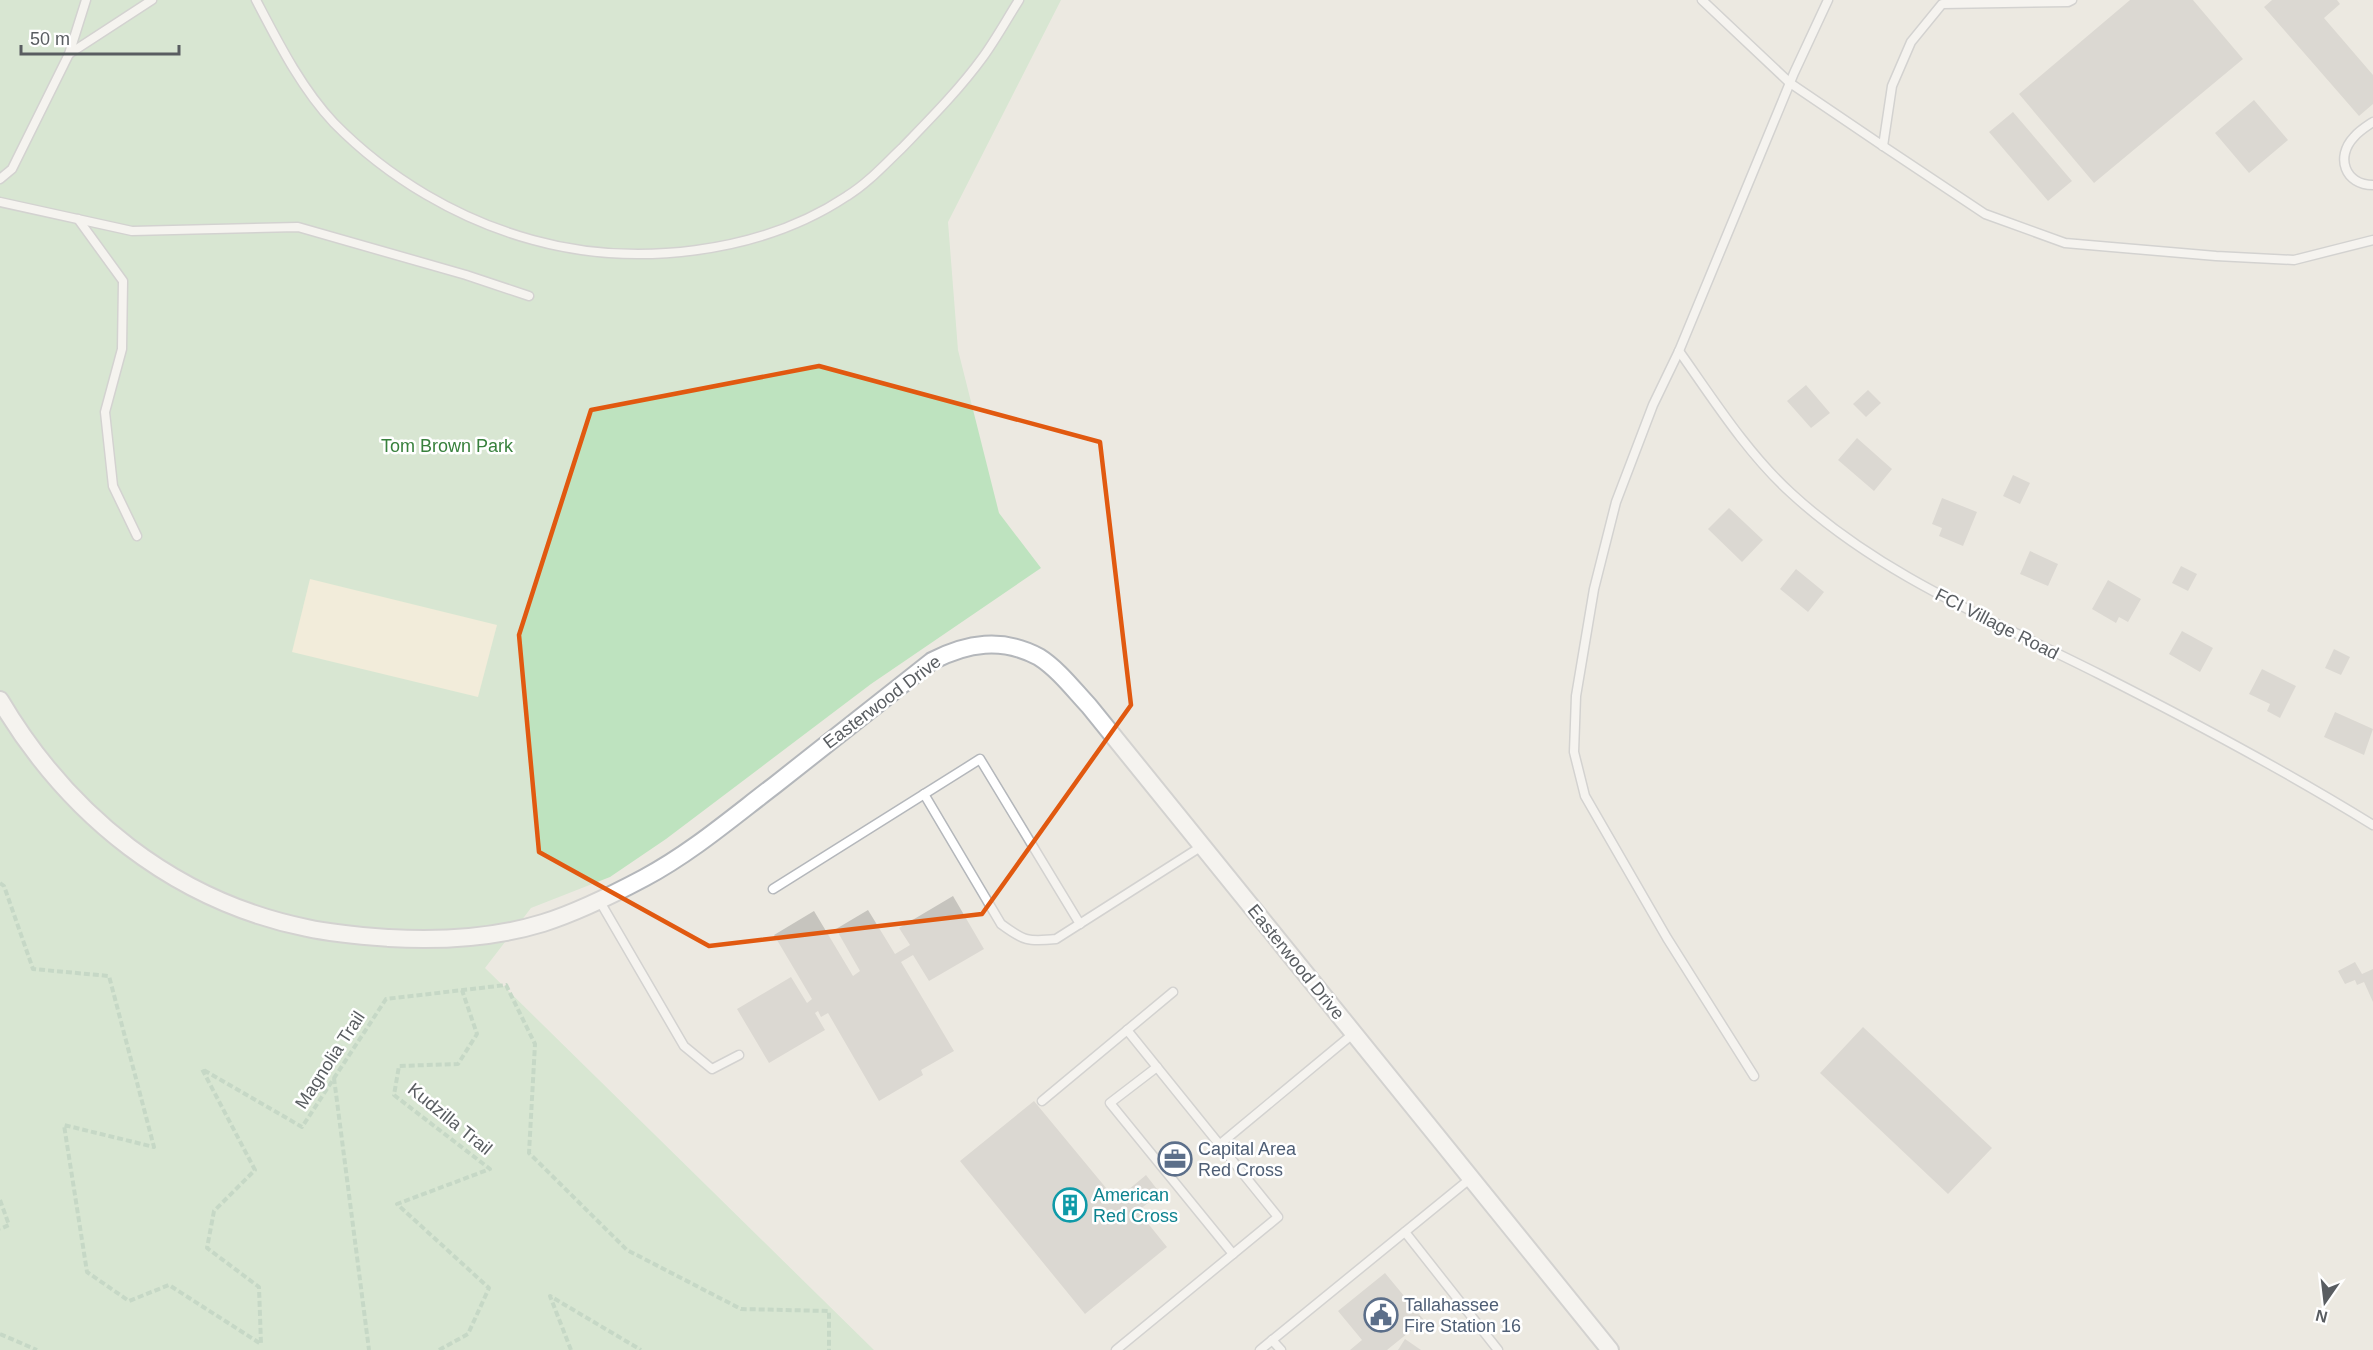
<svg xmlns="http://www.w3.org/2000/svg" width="2373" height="1350" viewBox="0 0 2373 1350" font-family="Arial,sans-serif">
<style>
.green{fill:#bee3bf}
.sand{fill:#f8efd0}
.building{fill:#c6c4be}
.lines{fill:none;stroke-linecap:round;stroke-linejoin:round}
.lane-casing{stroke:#b4b7bb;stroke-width:11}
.street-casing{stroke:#b4b7bb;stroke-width:20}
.path{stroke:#98c3a5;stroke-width:4;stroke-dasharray:6 3;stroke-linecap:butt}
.lane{stroke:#fff;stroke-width:8}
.street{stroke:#fff;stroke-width:16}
.marked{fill:none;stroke:#e15910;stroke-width:4.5;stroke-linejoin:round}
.labels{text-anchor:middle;stroke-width:5;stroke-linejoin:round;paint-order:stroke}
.park-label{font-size:18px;fill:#38813d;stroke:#fff}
.street-label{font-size:18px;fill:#595d61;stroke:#fff}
.service-label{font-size:18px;fill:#4e5e75;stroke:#fff;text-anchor:start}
.culture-label{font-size:18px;fill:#0d838f;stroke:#fff;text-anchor:start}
</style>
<rect width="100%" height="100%" fill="#ece9e1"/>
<!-- green -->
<polygon class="green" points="0,0 1061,0 948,222 958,350 999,513 1041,568 871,684 666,839 610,877 531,908 485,968 874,1350 0,1350"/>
<!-- sand -->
<polygon class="sand" points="310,579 497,625 478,697 292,652"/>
<!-- building -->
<g class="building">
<polygon points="2130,0 2193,0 2243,59 2094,183 2019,94"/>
<polygon points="2272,0 2337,0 2340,4 2324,18 2373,75 2373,104 2359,116 2264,7"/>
<polygon points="2254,100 2288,140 2249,173 2215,133"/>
<polygon points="2013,112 2072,181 2048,201 1989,132"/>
<polygon points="1806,385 1830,413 1811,428 1787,401"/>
<polygon points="1868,390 1881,403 1866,417 1853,404"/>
<polygon points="1857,438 1892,469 1874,491 1838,460"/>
<polygon points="2013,475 2030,483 2020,504 2003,496"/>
<polygon points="1942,498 1977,512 1963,546 1939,536 1942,528 1932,524"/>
<polygon points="1729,508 1763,540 1742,562 1708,529"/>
<polygon points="2030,551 2058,564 2048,586 2020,574"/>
<polygon points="2181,566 2197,574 2188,591 2172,583"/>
<polygon points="1796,569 1824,592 1808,612 1780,589"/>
<polygon points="2108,580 2141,599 2128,622 2119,617 2116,623 2092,609"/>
<polygon points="2182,631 2213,648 2200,672 2169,654"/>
<polygon points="2334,649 2350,657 2341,675 2325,668"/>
<polygon points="2262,669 2296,686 2280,718 2267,711 2270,704 2249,694"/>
<polygon points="2335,712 2373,729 2364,755 2324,737"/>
<polygon points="953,896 984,949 929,981 913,955 901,962 954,1051 921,1070 923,1075 879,1101 828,1013 821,1017 818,1011 815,1013 825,1030 769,1063 737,1009 791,977 807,1003 812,999 774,935 814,911 853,976 860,971 836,929 868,910 895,954 910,945 899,928"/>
<polygon points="2355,962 2362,974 2373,969 2373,1002 2364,982 2357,985 2355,980 2345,984 2338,971"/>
<polygon points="1863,1027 1992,1148 1948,1194 1820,1073"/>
<polygon points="1034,1101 1116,1200 1146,1175 1160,1193 1138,1211 1167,1247 1085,1314 960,1161"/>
<polygon points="1385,1273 1424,1320 1387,1350 1350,1350 1362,1340 1338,1311"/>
<polygon points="1405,1339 1421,1350 1398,1350"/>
</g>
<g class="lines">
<!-- lane casing -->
<g class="lane-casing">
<g id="lane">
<path d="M256,0C278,42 301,88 334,123C388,178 459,220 533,240C634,268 760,254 847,196C868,183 884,165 902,148C930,119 959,90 983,57C996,39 1007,19 1019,0"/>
<polyline points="1702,0 1790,83 1883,146 1985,214 2065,243 2216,256 2294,260 2373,240"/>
<polyline points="69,54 152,0"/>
<path d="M2373,122C2367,126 2359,131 2354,137C2335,157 2345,185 2373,185"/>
<polyline points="1883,146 1892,86 1911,42 1942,4 2068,2 2072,0"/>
<polyline points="0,179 12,169 69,54 86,0"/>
<polyline points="0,202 132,231 298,227 466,275 529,296"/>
<polyline points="78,219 123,281 122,349 105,412 113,486 137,536"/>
<path d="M1679,351C1713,399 1747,453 1791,493C1880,575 1992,620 2099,674C2192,721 2284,770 2373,825"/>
<path d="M924,794L1001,924C1024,941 1028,942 1056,939L1202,846"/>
<polyline points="773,889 980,759 1080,924"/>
<polyline points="599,900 684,1046 712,1069 739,1055"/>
<polyline points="1157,1067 1110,1103 1233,1254"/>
<polyline points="1754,1076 1667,938 1585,796 1574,752 1576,696 1594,589 1616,502 1653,405 1679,351 1794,73 1828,0"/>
<polyline points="1042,1101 1173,992"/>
<polyline points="1219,1145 1354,1033"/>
<polyline points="1405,1232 1498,1350"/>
<polyline points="1272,1340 1281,1350"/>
<polyline points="1116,1350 1278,1217 1127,1030"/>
<polyline points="1260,1350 1471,1178"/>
</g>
</g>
<!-- street casing -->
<g class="street-casing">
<path id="street" d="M0,700C68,815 174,901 307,928C334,934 362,936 389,938C440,941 494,938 543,923C578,912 612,895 644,878C691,853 733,817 775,785C828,743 880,702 932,661C967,643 1002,637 1039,657C1058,669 1074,690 1089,706L1610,1350"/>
</g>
<!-- path -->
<g class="path">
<polyline points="0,883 4,886 33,969 109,976 154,1147 64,1125 87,1272 129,1301 169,1285 261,1344 259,1287 207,1248 214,1211 255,1170 202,1069 302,1127 386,999 506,985 535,1044 529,1153 627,1250 741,1309 829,1311 829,1350"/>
<polyline points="334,1078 369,1350"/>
<polyline points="0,1200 9,1225 0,1229"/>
<polyline points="0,1334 37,1350"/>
<polyline points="439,1350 468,1334 489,1288 397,1204 490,1169 394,1095 399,1066 458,1064 477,1034 462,990"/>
<polyline points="571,1350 550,1296 641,1350"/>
</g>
<!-- lane -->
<use href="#lane" class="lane"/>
<!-- street -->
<use href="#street" class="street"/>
</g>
<!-- marked area -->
<path d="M0 0H2373V1350H0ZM819,366L1100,442L1131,705L982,914L709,946L539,852L519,635L591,410Z" fill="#ece9e1" fill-opacity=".55" fill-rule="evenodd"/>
<path class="marked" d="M819,366L1100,442L1131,705L982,914L709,946L539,852L519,635L591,410Z"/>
<!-- icons -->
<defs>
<g id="office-ring" transform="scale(1.725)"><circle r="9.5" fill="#fff" stroke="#5c6f8a" stroke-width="1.5"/><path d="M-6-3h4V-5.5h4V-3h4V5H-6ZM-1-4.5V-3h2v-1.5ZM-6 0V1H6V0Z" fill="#5c6f8a"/></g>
<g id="building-ring" transform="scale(1.725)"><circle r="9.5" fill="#fff" stroke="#0f9aa8" stroke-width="1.5"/><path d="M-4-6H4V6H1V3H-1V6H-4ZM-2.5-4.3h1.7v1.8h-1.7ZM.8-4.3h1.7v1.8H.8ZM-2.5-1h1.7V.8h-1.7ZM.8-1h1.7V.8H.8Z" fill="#0f9aa8"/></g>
<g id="civic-ring" transform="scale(1.725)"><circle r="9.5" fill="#fff" stroke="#5c6f8a" stroke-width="1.5"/><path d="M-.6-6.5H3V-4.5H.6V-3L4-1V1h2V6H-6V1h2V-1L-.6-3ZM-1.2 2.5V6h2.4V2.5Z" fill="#5c6f8a"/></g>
</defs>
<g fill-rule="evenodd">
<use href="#office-ring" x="1175" y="1159"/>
<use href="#building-ring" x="1070" y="1205"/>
<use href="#civic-ring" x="1381" y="1315"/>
</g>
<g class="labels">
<!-- park labels -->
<g class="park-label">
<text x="447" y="452">Tom Brown Park</text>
</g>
<!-- street labels -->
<g class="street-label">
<text transform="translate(1997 624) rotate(27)" y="6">FCI Village Road</text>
<text transform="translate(882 702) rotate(-37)" y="6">Easterwood Drive</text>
<text transform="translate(1296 962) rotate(51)" y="6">Easterwood Drive</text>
<text transform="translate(330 1060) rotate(-57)" y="6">Magnolia Trail</text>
<text transform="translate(450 1119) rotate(39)" y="6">Kudzilla Trail</text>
</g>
<!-- service labels -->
<g class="service-label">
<text x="1198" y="1155">Capital Area<tspan x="1198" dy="21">Red Cross</tspan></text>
<text x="1404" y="1311">Tallahassee<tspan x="1404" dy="21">Fire Station 16</tspan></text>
</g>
<!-- culture labels -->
<g class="culture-label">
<text x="1093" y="1201">American<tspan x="1093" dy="21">Red Cross</tspan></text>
</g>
</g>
<!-- north arrow -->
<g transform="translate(2325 1302) rotate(194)" stroke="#ffffff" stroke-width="4.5" paint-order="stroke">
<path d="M0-4.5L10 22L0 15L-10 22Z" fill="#595d61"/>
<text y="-9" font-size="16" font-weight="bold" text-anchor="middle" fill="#595d61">N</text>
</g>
<!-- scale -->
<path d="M21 45v9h158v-9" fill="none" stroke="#595d61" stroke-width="3"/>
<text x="30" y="45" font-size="18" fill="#595d61" stroke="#ffffff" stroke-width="4.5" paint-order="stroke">50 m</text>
</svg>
